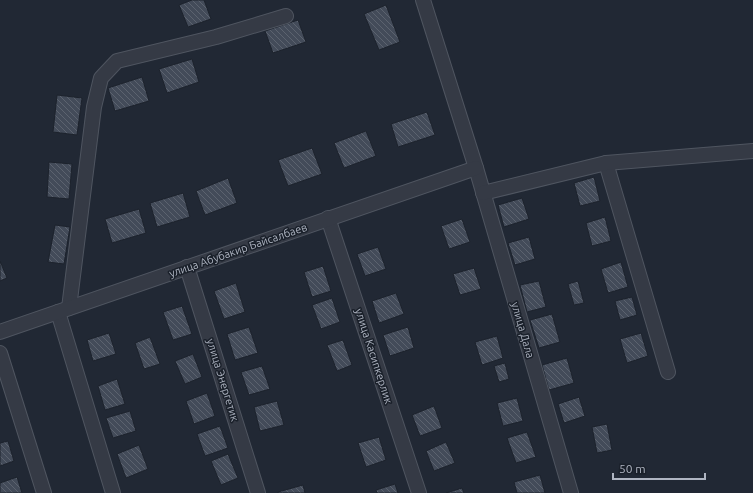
<svg xmlns="http://www.w3.org/2000/svg" width="753" height="493" viewBox="0 0 753 493" font-family="Ubuntu,sans-serif">
<style>
.building{fill:url(#building-back-hatch);stroke:#1c222c}
.lines{fill:none;stroke-linecap:round;stroke-linejoin:round}
.minor-casing{stroke:#4f5560;stroke-width:16}
.minor{stroke:#353a45;stroke-width:14}
.labels{text-anchor:middle;stroke-width:3;stroke-linejoin:round;paint-order:stroke}
.street-label{font-size:11px;fill:#afb5c2;stroke:#1a202a}
</style>
<defs>
<pattern id="building-back-hatch" width="6" height="6" patternUnits="userSpaceOnUse"><rect width="6" height="6" fill="#434b59"/><path d="M-1 5l2 2M0 0l6 6M5-1l2 2" fill="none" stroke="#5c636f"/></pattern>
</defs>
<rect width="100%" height="100%" fill="#212834"/>
<!-- building -->
<g class="building">
<polygon points="192,0 204,0 211,19 188,27 179,5"/>
<polygon points="386,5 400,42 379,50 364,14"/>
<polygon points="298,20 306,42 273,53 265,31"/>
<polygon points="192,59 199,82 167,93 159,69"/>
<polygon points="142,77 149,101 115,111 108,88"/>
<polygon points="57,95 82,98 77,135 53,132"/>
<polygon points="427,112 435,135 398,147 391,124"/>
<polygon points="366,131 376,156 344,168 334,143"/>
<polygon points="312,148 322,174 288,186 278,160"/>
<polygon points="49,162 72,164 69,199 47,197"/>
<polygon points="594,177 600,201 580,206 574,183"/>
<polygon points="228,178 237,203 205,215 196,191"/>
<polygon points="183,193 190,217 157,227 150,203"/>
<polygon points="522,198 529,219 504,227 498,205"/>
<polygon points="139,209 146,233 112,243 105,219"/>
<polygon points="605,217 611,241 592,246 586,223"/>
<polygon points="462,219 470,242 449,249 441,226"/>
<polygon points="55,225 70,227 64,264 48,262"/>
<polygon points="529,237 535,259 515,265 508,243"/>
<polygon points="378,247 386,269 365,276 357,254"/>
<polygon points="0,261 7,278 0,281"/>
<polygon points="621,262 628,287 608,293 601,269"/>
<polygon points="323,266 331,291 312,297 304,272"/>
<polygon points="474,268 481,289 460,295 453,274"/>
<polygon points="539,281 546,307 527,312 520,285"/>
<polygon points="578,281 584,303 574,305 568,284"/>
<polygon points="236,283 245,312 224,319 214,291"/>
<polygon points="396,293 404,314 379,323 372,301"/>
<polygon points="632,297 637,315 620,320 615,301"/>
<polygon points="332,298 340,322 321,329 312,305"/>
<polygon points="182,306 192,334 173,340 163,312"/>
<polygon points="552,314 560,342 539,348 530,320"/>
<polygon points="249,327 258,353 235,360 227,334"/>
<polygon points="408,327 414,348 390,356 383,335"/>
<polygon points="109,333 116,354 93,361 87,340"/>
<polygon points="641,333 648,356 627,363 620,339"/>
<polygon points="497,336 503,358 482,365 475,342"/>
<polygon points="150,337 160,364 144,369 135,343"/>
<polygon points="343,340 352,365 337,371 327,345"/>
<polygon points="193,354 202,377 185,384 175,361"/>
<polygon points="567,358 574,383 549,390 542,365"/>
<polygon points="505,363 509,379 499,382 494,366"/>
<polygon points="262,366 270,389 249,395 241,372"/>
<polygon points="117,379 125,404 105,410 98,386"/>
<polygon points="207,393 215,416 194,424 186,401"/>
<polygon points="579,397 585,416 564,423 558,404"/>
<polygon points="517,398 523,421 503,426 497,403"/>
<polygon points="277,401 284,425 260,431 254,407"/>
<polygon points="434,406 442,428 420,436 412,415"/>
<polygon points="130,411 136,431 113,438 106,418"/>
<polygon points="607,424 612,450 597,453 592,427"/>
<polygon points="220,426 228,448 205,456 197,434"/>
<polygon points="527,432 536,457 516,463 507,438"/>
<polygon points="379,437 386,460 366,467 358,443"/>
<polygon points="8,441 14,461 0,466 0,443"/>
<polygon points="446,442 455,463 434,471 426,451"/>
<polygon points="139,445 148,469 126,478 117,454"/>
<polygon points="228,454 238,478 221,485 211,461"/>
<polygon points="540,475 545,493 517,493 514,482"/>
<polygon points="17,477 22,493 0,493 0,483"/>
<polygon points="395,484 398,493 377,493 376,490"/>
<polygon points="303,485 305,493 278,493 278,492"/>
<polygon points="462,488 464,493 446,493"/>
</g>
<g class="lines">
<!-- minor casing -->
<g class="minor-casing">
<g id="minor">
<polyline points="423,0 476,168 571,493"/>
<polyline points="606,163 668,372"/>
<polyline points="483,193 606,163 753,151"/>
<polyline points="328,218 419,493"/>
<polyline points="187,267 258,493"/>
<polyline points="69,308 94,107 101,78 117,61 216,37 286,16"/>
<polyline points="58,312 113,493"/>
<polyline points="0,332 476,168"/>
<polyline points="0,353 44,493"/>
</g>
</g>
<!-- minor -->
<use href="#minor" class="minor"/>
</g>
<g class="labels">
<!-- street labels -->
<g class="street-label">
<text transform="translate(238 250) rotate(-19)" y="4">улица Абубакир Байсалбаев</text>
<text transform="translate(523 330) rotate(74)" y="4">улица Дала</text>
<text transform="translate(374 356) rotate(72)" y="4">улица Касипкерлик</text>
<text transform="translate(223 380) rotate(73)" y="4">улица Энергетик</text>
</g>
</g>
<!-- scale -->
<path d="M613 473v6h92v-6" fill="none" stroke="#afb5c2" stroke-width="2"/>
<text x="619" y="473" font-size="12" fill="#afb5c2" stroke="#1a202a" stroke-width="3" paint-order="stroke">50 m</text>
</svg>
